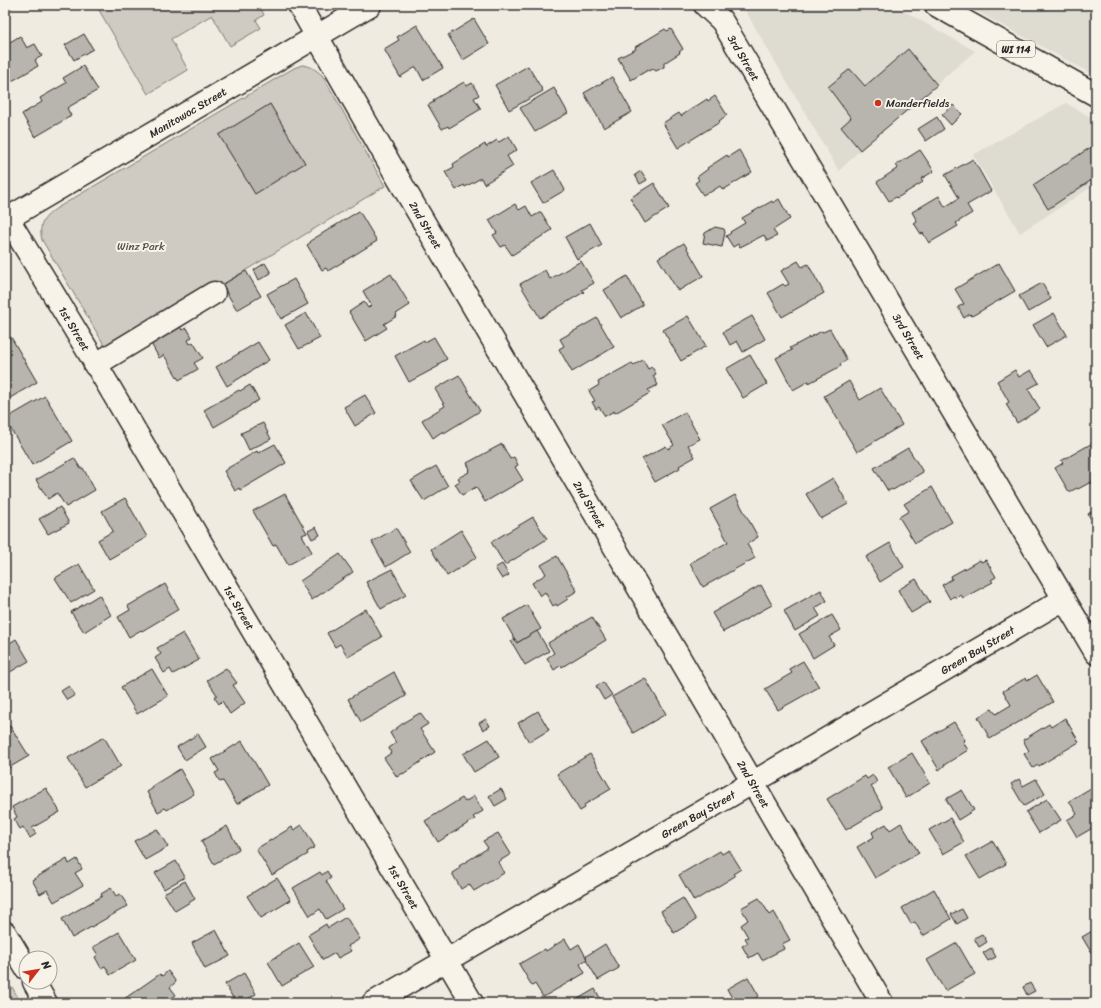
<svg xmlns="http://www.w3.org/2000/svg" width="1101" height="1008" viewBox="0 0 1101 1008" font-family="Sriracha,sans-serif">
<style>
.built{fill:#dedbd1}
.green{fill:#cfcbc2;stroke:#7d7b76}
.building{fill:#b8b5ae;stroke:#2b2b2b}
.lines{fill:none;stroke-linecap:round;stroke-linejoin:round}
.minor-casing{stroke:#2b2b2b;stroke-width:25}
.major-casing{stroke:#2b2b2b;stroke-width:25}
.minor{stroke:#f7f3e8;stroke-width:22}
.major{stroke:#f7f3e8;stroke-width:22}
.poi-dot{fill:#c8321e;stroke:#f7f3e8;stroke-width:1.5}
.labels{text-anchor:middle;stroke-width:4;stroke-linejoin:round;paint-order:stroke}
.shield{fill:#f7f3e8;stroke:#686764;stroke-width:1}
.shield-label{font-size:10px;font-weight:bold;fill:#2b2b2b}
.street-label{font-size:11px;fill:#2b2b2b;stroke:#f7f3e8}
.poi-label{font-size:11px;fill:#2b2b2b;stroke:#f7f3e8;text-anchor:start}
.park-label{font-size:11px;fill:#545351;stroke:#f7f3e8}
</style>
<rect width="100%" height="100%" fill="#efebe0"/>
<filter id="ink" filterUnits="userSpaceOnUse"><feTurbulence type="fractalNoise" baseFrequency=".025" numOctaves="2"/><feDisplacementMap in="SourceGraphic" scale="8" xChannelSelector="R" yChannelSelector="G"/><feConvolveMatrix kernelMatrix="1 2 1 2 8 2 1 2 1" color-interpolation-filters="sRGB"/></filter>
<g filter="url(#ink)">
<!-- built -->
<g class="built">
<polygon points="742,5 893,5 975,51 860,150 839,171"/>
<polygon points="965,5 1096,5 1096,76"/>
<polygon points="1066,103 1096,120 1096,184 1020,233 973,155"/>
</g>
<!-- green -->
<g class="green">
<polygon points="96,5 259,5 264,15 256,20 261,28 230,46 212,15 171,39 188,70 148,94"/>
<path d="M302,65C312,66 316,70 323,76L385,186L109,353L42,240C38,224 44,217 57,208L294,68Z"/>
<polygon points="12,987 21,1003 5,1003 5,991"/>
</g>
<!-- building -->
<g class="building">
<polygon points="5,5 15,5 8,9 9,11 5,13"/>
<polygon points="548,5 560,5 551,10"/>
<polygon points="610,5 623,5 614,11"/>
<polygon points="1039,5 1052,5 1042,10"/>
<polygon points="474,19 489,44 463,60 448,35"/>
<polygon points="417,25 443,68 423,80 416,67 400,77 384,49 399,40 397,37"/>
<polygon points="665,29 667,31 671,29 683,49 679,52 680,53 664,63 664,67 656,71 653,69 649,71 648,70 631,80 618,58 636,49 635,47"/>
<polygon points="84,34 93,49 74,60 65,45"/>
<polygon points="20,36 27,48 35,44 42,56 35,60 38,66 12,81 7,73 5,74 5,45"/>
<polygon points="908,49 937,85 860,150 841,127 851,118 828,87 850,69 865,86"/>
<polygon points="83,66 98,90 67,108 71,116 35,137 22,114 42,102 40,98 66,83 63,78"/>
<polygon points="528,66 543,91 509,110 495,85"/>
<polygon points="612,77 632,112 604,128 584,93"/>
<polygon points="464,82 467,86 472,83 479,95 474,98 481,109 449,128 448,126 442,129 428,105 434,102 433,100"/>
<polygon points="554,88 568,113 535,132 520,108"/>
<polygon points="715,96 727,115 719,121 720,122 678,148 663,123 679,113 681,116 707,99 708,101"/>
<polygon points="270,104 305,163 255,194 219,135"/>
<polygon points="953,105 962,114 951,125 942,115"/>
<polygon points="937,117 944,129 926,141 918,129"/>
<polygon points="509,136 517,150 507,156 513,166 484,184 481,178 465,187 464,185 456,190 445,172 454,167 453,164 485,144 486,147 497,140 499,142"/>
<polygon points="1094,145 1096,146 1096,177 1048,209 1033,185"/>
<polygon points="739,150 752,172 723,190 720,186 709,193 708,192 703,195 695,183 699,180 697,177 708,169 707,168 727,155 728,157"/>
<polygon points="920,150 934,171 921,179 923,182 897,198 896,197 889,201 877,182 898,168 896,165"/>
<polygon points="973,159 991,191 967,205 972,213 956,223 958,226 929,243 923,233 921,234 914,223 917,221 912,212 939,196 945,207 959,198 945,175"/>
<polygon points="554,170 565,190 543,203 531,183"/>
<polygon points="641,171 647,180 640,184 635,175"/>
<polygon points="654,183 669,208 645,223 630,198"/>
<polygon points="779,199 790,219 773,230 777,236 767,241 764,235 740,247 738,244 733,247 726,236 731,233 730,232 745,223 742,218 772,201 773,203"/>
<polygon points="515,204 519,210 526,206 532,217 541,212 552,230 512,255 505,245 501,247 493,235 497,233 489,220"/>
<polygon points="359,211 377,241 328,271 326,268 322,270 307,245 311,242 310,241"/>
<polygon points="590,223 602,245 577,259 565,237"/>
<polygon points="715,227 724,229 725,232 722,247 703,243 705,233"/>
<polygon points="684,243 703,276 678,291 658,258"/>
<polygon points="581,261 594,283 582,290 584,292 540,318 520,284 545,270 550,279"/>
<polygon points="798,261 802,267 808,264 824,293 782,317 768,293 783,284 785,286 789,284 781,271"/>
<polygon points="265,263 271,273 259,280 254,270"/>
<polygon points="999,263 1015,291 972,316 970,314 964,318 958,307 964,304 955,289"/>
<polygon points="246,271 261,296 237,310 222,285"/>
<polygon points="391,274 410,305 396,314 397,316 384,324 387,328 366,341 349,312 364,302 368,308 371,305 363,291"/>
<polygon points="627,276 643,305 621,318 604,290"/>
<polygon points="294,279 308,304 281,319 267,294"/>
<polygon points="1042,283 1051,299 1028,312 1019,296"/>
<polygon points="306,313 320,338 299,349 285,325"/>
<polygon points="1054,313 1067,335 1046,347 1033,325"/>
<polygon points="688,316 706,346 681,361 663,330"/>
<polygon points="752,316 765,339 743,352 737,341 730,345 723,332"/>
<polygon points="597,318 614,347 572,372 559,349 564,346 560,339"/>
<polygon points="176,319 182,330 187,328 192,337 188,340 190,344 193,342 203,358 194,363 198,369 179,380 164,355 159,358 147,336"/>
<polygon points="830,329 847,360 840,364 841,366 809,383 809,381 793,390 776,358 792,350 790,348 822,331 823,332"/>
<polygon points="11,337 37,382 5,401 5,341"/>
<polygon points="434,337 447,359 438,364 439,366 409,382 395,356 424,340 425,342"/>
<polygon points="258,342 269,360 227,386 216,367"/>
<polygon points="750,355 767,384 743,398 726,369"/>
<polygon points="643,360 648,369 652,367 656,374 653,376 658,385 648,390 650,393 615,413 614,411 605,416 599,407 596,409 592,402 595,401 589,391 599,385 598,382 632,363 634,365"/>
<polygon points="1015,370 1019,377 1031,370 1039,383 1028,389 1040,409 1017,423 1006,404 1009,402 997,381"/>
<polygon points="459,375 480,411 444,433 443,431 433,438 422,420 445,406 435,389"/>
<polygon points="849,381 860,400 880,388 902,425 857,452 824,396"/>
<polygon points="250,385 259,400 250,405 250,406 214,427 204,410 239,390 240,391"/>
<polygon points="365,395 376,413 355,426 344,407"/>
<polygon points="45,396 72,441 32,465 5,419"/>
<polygon points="685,412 700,439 688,445 695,457 679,466 680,468 655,482 642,459 666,446 668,449 674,445 662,425"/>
<polygon points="263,423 271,439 249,450 241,433"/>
<polygon points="1096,441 1096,481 1092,484 1091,482 1078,489 1077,488 1069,492 1055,468 1063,463 1061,461"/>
<polygon points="275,444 286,463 240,490 239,488 235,491 224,471 228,469 228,468 257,451 258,453"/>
<polygon points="502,444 510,459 514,457 518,465 515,467 523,480 485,502 476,487 462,495 455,484 460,481 458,478 469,472 468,471 470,469 467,463"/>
<polygon points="908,448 923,472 893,490 892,489 888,491 874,468"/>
<polygon points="74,458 81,469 83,468 95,490 66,507 57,493 48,499 36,480"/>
<polygon points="436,466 448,486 424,501 411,481"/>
<polygon points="833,478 848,504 821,519 806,494"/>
<polygon points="932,487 952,522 915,543 899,517 909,511 904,504"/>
<polygon points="285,494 307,533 302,535 312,552 288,565 276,544 273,546 253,511"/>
<polygon points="735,495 758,537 747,544 755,558 703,587 690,563 728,542 710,509"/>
<polygon points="125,498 147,537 109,559 98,540 113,531 102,511"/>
<polygon points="60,507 69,523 48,534 39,519"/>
<polygon points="1096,507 1096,528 1088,514 1094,510 1093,508"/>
<polygon points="533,517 547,539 505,565 491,542"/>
<polygon points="316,527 320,535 312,539 308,531"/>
<polygon points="396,528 410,552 386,567 372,542"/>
<polygon points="461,530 477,557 447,576 431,549"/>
<polygon points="890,543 904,567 880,582 866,557"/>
<polygon points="340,554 353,572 312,600 300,581"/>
<polygon points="557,556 577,591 567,597 568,599 557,606 556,604 553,606 545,592 540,596 532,583 546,574 541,565"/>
<polygon points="980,560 981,562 986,560 996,577 991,580 993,582 963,598 961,595 956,598 954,596 950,599 942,585 952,579 951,576"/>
<polygon points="79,564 94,589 71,603 55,578"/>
<polygon points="502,564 509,575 502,579 495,568"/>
<polygon points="392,569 406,595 381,609 366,582"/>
<polygon points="916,579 930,602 911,613 898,590"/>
<polygon points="165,584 179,609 142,631 141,630 129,637 118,617 130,610 128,606"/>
<polygon points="761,585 772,605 723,632 712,613"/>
<polygon points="821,590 827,601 815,608 820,616 795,631 784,611"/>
<polygon points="99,595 111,615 84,632 71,612"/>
<polygon points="527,605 541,629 517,643 503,619"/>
<polygon points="366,609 382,637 348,657 340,644 335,647 327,633"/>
<polygon points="832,615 841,630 829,637 834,645 813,658 799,634"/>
<polygon points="592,617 606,640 562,667 561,665 554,670 547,658 554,653 548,643"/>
<polygon points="537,631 549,651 525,665 511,641 515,639 517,643"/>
<polygon points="183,633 199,660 173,674 170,669 164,673 155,658 161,654 157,648"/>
<polygon points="16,639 29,661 5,675 5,646"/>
<polygon points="803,661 819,687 778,710 765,689 792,673 789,669"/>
<polygon points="226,668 237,683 233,685 245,703 230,714 222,701 219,704 214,697 217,695 207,680"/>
<polygon points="152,669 168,696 137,714 121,687"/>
<polygon points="394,672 406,696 361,722 348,699"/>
<polygon points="1037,675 1053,702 990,739 978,717 992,709 996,714 1011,705 1003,691 1026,678 1027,681"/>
<polygon points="645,678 666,714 633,733 612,697"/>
<polygon points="603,682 612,695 604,700 596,686"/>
<polygon points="69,686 75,695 67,700 61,691"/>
<polygon points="538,711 549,730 529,742 518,723"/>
<polygon points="420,713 428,724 420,729 435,752 403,774 403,773 397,777 384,758 391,753 389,748 396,743 390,733 406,721"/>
<polygon points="1065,718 1079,742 1039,766 1038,765 1033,768 1024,754 1029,751 1023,740 1049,724 1051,727"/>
<polygon points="486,719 490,726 483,730 479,723"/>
<polygon points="954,722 965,740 963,742 968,750 944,765 944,766 939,770 922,741"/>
<polygon points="10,726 29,756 5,770 5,729"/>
<polygon points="198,734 206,747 185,760 177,747"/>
<polygon points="104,737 121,766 85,787 68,758"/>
<polygon points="489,739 499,757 474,772 463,754"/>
<polygon points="242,741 268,785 237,804 223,781 220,782 215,773 219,771 212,759"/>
<polygon points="912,753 930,783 906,798 888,767"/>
<polygon points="590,754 611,789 584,805 585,808 580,811 557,774"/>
<polygon points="180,769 194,794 167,810 165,808 158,812 147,792 153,788 152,786"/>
<polygon points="873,775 877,782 871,786 883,808 846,830 827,799 865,776 867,779"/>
<polygon points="1019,779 1023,786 1036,779 1045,794 1024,806 1011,784"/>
<polygon points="1096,785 1096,826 1077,837 1067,820 1077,814 1069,801"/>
<polygon points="46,788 60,812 32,828 36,834 30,838 23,827 20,829 14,819 17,817 12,807"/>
<polygon points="501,789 507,799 495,806 489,796"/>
<polygon points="962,790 974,810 958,820 946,799"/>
<polygon points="474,796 483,811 473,817 475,819 438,842 425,821 462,798 465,802"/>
<polygon points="1047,799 1061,820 1039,833 1026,812"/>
<polygon points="950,818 964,842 943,854 929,830"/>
<polygon points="901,823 919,853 875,878 857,847 874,837 872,832 886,824 890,830"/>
<polygon points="302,825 315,847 307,852 308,854 272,875 256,849 292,827 294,830"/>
<polygon points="227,826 239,849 214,864 201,841"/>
<polygon points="157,829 168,847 145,860 134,841"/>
<polygon points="498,833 511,854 498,862 504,873 474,891 469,884 461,889 452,873 460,868 459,866 488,848 483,841"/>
<polygon points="993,841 1006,864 980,879 966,856"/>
<polygon points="729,850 741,869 733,874 735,876 694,901 679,875 720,851 722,854"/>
<polygon points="67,859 69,864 77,859 82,869 75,873 83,885 54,902 47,890 40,894 32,880"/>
<polygon points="176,861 185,877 164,889 155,873"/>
<polygon points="327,871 331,878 326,881 343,909 326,919 320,909 310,916 293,888 320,872 322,875"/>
<polygon points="277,878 291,900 261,918 247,896"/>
<polygon points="185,881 195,899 175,911 164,893"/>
<polygon points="111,888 116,896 120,894 128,906 72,938 62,919 102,896 101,894"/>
<polygon points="934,889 951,919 923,936 915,922 911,924 902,908"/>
<polygon points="683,898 696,920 674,933 661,911"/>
<polygon points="759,898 770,915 774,912 790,940 782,944 784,949 762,960 758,953 749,958 742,946 748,943 745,938 748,937 741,925 748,920 741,908"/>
<polygon points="962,909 967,918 957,924 951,914"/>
<polygon points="346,917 360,939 348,946 351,951 338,958 335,953 323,960 308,935 326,924 328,928"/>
<polygon points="1096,927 1096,956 1094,957 1082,937 1094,930 1093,928"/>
<polygon points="216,930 230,956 205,969 192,943"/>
<polygon points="119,932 136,960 110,975 105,966 101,968 95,957 98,955 93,947"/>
<polygon points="982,934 987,942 979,947 974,938"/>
<polygon points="565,939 571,949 579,944 587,959 580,964 585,973 543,997 535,984 532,986 519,964 545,949 546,951"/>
<polygon points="299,943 314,967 282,986 268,962"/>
<polygon points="957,943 975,974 945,991 927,960"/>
<polygon points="605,944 619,968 598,980 586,960 587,959 586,956"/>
<polygon points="991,948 996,957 988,961 983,953"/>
<polygon points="168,971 176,982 170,987 176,995 165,1003 127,1003 124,999 160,974 162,976"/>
<polygon points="244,973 256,994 241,1003 236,1003 225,984"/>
<polygon points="748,977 759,996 748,1003 735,1003 727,989"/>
<polygon points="1030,983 1035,991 1027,995 1023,987"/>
<polygon points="595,989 603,1003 571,1003"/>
<polygon points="991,999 994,1003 984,1003"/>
</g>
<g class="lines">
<!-- minor casing -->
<g class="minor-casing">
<g id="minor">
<path id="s1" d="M299,5L398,178L882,1003"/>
<path id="s2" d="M705,5L722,21L1096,653"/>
<path id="s3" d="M5,214L94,361L472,1003"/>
<path id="s4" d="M5,220L370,5"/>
<polyline points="95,365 214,293"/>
<polyline points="5,933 26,968"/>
<polyline points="34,982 46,1003"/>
<path id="s5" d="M373,1003L752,783L1064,599"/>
</g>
</g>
<!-- major casing -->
<g class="major-casing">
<polyline id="major" points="936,5 1096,95"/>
</g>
<!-- minor -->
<use href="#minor" class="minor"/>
<!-- major -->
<use href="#major" class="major"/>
</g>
</g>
<!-- markers -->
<circle class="poi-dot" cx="878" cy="103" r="4"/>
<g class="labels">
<!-- shield labels -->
<rect class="shield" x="997" y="41" width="38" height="16" rx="3"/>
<g class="shield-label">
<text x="1016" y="53">WI 114</text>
</g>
<!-- street labels -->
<g class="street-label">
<text dy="4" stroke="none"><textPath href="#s2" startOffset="66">3rd Street</textPath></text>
<text dy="4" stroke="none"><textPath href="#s4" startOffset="212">Manitowoc Street</textPath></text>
<text dy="4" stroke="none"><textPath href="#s1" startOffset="254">2nd Street</textPath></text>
<text dy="4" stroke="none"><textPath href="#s3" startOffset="134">1st Street</textPath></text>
<text dy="4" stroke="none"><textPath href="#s2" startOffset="390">3rd Street</textPath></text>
<text dy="4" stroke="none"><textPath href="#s1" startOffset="578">2nd Street</textPath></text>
<text dy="4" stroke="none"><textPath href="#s3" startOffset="458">1st Street</textPath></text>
<text dy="4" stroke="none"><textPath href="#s5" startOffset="700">Green Bay Street</textPath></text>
<text dy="4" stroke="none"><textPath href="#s1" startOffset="902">2nd Street</textPath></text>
<text dy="4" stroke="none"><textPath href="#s5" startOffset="376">Green Bay Street</textPath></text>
<text dy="4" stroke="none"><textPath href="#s3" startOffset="782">1st Street</textPath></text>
</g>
<!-- poi labels -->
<g class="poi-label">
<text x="886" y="107">Manderfields</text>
</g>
<!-- park labels -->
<g class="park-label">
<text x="141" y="250">Winz Park</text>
</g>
</g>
<!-- margin -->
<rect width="1101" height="1008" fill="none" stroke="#f7f3e8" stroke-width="20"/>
<rect x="10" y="10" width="1081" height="988" fill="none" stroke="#2b2b2b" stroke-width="1.5" filter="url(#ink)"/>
<!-- north arrow -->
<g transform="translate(38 970) rotate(59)"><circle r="19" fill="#f7f3e8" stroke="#a5a39c"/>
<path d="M0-3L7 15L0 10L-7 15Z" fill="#c8321e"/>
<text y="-6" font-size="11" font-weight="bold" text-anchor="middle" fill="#2b2b2b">N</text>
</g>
</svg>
